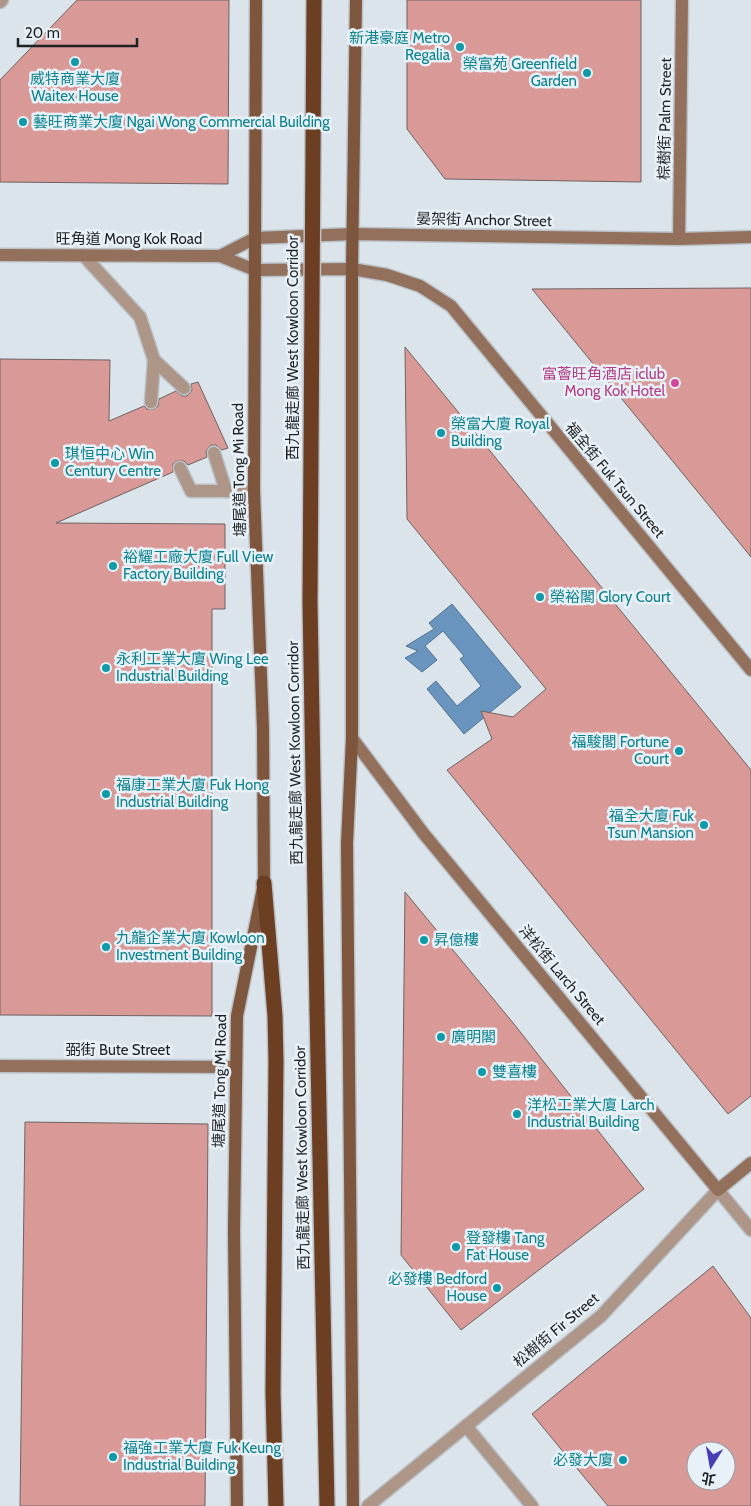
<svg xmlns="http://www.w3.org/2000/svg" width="751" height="1506" viewBox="0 0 751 1506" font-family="Cabin,'Noto Sans TC',sans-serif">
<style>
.water{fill:#6994bd;stroke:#53728f}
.building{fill:#d89997;stroke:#6d6362;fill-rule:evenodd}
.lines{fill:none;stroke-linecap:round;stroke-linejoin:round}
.lane-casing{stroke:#bac1c7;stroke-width:15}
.street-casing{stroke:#bac1c7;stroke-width:15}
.secondary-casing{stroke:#bac1c7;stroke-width:15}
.primary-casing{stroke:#bac1c7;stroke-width:15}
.highway-casing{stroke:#bac1c7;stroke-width:18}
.lane{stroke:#ad9588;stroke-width:12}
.street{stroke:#ad9588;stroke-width:12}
.secondary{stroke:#92705c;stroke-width:12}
.primary{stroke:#7e553d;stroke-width:12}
.highway{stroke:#6c3e22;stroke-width:15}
.highway-bridge-casing{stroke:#bac1c7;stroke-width:18;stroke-linecap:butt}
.highway-bridge{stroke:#6c3e22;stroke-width:15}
.culture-dot{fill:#0f9aa8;stroke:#e9f1f8;stroke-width:2}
.hotel-dot{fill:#d1479c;stroke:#e9f1f8;stroke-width:2}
.labels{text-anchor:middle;stroke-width:5;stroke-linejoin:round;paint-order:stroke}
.culture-label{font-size:15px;fill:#0d838f;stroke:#e9f1f8;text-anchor:start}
.street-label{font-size:15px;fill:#1f2224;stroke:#e9f1f8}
.hotel-label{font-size:15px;fill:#b23c85;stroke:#e9f1f8;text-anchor:end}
</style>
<rect width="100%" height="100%" fill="#dce4eb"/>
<!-- water -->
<polygon class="water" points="452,604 521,687 464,734 427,689 436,681 457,706 481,686 460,659 464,656 443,631 425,646 437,660 422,672 405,658 418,651 406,646 434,629 429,623"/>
<!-- building -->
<g class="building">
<polygon points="77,0 229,0 228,184 0,182 0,80"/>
<polygon points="407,0 641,0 641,182 445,179 407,129"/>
<polygon points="751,288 751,557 532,289"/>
<polygon points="405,347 751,770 751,1096 728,1114 447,770 492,739 481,711 513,717 546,689 407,519"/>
<polygon points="0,359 110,360 109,421 144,406 147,409 154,409 158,406 159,399 176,391 182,396 187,396 192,390 191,384 198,382 228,448 222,450 216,445 211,445 206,451 207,457 188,465 184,461 177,461 173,464 173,472 56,523 225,524 225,609 212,609 212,1016 0,1015"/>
<polygon points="405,892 514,1024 644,1189 461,1330 401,1255"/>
<polygon points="25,1122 208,1124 205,1506 20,1506"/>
<path d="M713,1266L751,1318V1506H608L532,1414ZM696,1451H726V1481H696Z"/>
</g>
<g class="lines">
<!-- lane casing -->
<g class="lane-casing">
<g id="lane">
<polyline points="83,255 140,317 154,360 151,402"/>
<polyline points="154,360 184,388"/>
<polyline points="214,453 226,491"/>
<polyline points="180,468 191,491 254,491"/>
</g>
</g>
<!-- street casing -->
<g class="street-casing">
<g id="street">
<polyline points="0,2 2,0"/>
<polyline points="466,1426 532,1506"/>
<polyline points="368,1506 601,1316 718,1190 751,1230"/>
</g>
</g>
<!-- secondary casing -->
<g class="secondary-casing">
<g id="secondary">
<polyline points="679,239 682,0"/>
<polyline points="0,255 220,256 255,270 352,269 387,275 420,286 451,306 751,670"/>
<polyline points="220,256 255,238 353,234 679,239 751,237"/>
<polyline points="352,738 424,834 718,1190 751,1163"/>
<polyline points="0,1066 235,1067"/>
</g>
</g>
<!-- primary casing -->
<g class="primary-casing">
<g id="primary">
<polyline points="237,1506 234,1231 237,1016 264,883 263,729 254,491 256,0"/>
<polyline points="353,1506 347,843 352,738 352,269 356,0"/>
</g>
</g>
<!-- highway casing -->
<g class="highway-casing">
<g id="highway">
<polyline points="264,883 275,1016 276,1061 273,1392 276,1506"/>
<polyline points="317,1009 327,1506"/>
</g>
</g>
<!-- lane -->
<use href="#lane" class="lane"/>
<!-- street -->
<use href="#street" class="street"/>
<!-- secondary -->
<use href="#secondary" class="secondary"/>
<!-- primary -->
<use href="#primary" class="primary"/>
<!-- highway -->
<use href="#highway" class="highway"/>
<!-- highway-bridge casing -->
<g class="highway-bridge-casing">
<polyline id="highway-bridge" points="314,0 310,602 317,1009"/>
</g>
<!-- highway-bridge -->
<use href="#highway-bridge" class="highway-bridge"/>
</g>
<!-- markers -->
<g class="culture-dot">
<circle cx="460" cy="47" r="5"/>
<circle cx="75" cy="62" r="5"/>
<circle cx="587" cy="73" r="5"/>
<circle cx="23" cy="122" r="5"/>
<circle cx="441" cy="433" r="5"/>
<circle cx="55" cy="463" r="5"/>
<circle cx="113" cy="566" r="5"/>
<circle cx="540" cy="597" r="5"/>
<circle cx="106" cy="668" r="5"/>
<circle cx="679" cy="751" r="5"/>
<circle cx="106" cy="794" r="5"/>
<circle cx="704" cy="825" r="5"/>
<circle cx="424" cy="940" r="5"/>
<circle cx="106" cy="947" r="5"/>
<circle cx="441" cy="1037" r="5"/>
<circle cx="482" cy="1072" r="5"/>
<circle cx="517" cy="1114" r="5"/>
<circle cx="456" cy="1247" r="5"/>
<circle cx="497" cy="1288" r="5"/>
<circle cx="113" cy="1457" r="5"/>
<circle cx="623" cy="1460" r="5"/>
</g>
<circle class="hotel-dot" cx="675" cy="383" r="5"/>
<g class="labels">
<!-- culture labels -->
<g class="culture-label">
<text x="450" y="43" text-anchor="end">新港豪庭 Metro<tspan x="450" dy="17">Regalia</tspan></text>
<text x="577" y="69" text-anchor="end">榮富苑 Greenfield<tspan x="577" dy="17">Garden</tspan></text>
<text x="75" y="84" text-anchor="middle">威特商業大廈<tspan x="75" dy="17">Waitex House</tspan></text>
<text x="33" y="127">藝旺商業大廈 Ngai Wong Commercial Building</text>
<text x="451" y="429">榮富大廈 Royal<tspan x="451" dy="17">Building</tspan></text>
<text x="65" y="459">琪恒中心 Win<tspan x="65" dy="17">Century Centre</tspan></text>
<text x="123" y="562">裕耀工廠大廈 Full View<tspan x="123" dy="17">Factory Building</tspan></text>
<text x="550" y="602">榮裕閣 Glory Court</text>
<text x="116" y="664">永利工業大廈 Wing Lee<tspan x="116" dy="17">Industrial Building</tspan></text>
<text x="669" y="747" text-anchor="end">福駿閣 Fortune<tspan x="669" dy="17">Court</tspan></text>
<text x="116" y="790">福康工業大廈 Fuk Hong<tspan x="116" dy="17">Industrial Building</tspan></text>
<text x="694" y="821" text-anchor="end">福全大廈 Fuk<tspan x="694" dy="17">Tsun Mansion</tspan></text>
<text x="116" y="943">九龍企業大廈 Kowloon<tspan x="116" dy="17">Investment Building</tspan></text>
<text x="434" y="945">昇億樓</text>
<text x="451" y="1042">廣明閣</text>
<text x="492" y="1077">雙喜樓</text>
<text x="527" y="1110">洋松工業大廈 Larch<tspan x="527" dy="17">Industrial Building</tspan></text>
<text x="466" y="1243">登發樓 Tang<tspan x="466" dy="17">Fat House</tspan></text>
<text x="487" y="1284" text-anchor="end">必發樓 Bedford<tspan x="487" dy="17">House</tspan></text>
<text x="123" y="1453">福強工業大廈 Fuk Keung<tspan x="123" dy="17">Industrial Building</tspan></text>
<text x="613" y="1465" text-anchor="end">必發大廈</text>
</g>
<!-- street labels -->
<g class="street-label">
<text transform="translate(665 119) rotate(-89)" y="5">棕樹街 Palm Street</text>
<text transform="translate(484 220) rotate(1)" y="5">晏架街 Anchor Street</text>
<text x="129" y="244">旺角道 Mong Kok Road</text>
<text transform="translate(293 348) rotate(-90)" y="5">西九龍走廊 West Kowloon Corridor</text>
<text transform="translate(239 470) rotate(-91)" y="5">塘尾道 Tong Mi Road</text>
<text transform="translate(615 480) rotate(50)" y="5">福全街 Fuk Tsun Street</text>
<text transform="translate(295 753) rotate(-91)" y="5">西九龍走廊 West Kowloon Corridor</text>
<text transform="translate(562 975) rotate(50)" y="5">洋松街 Larch Street</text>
<text x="118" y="1055">弼街 Bute Street</text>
<text transform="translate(220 1081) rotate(-89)" y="5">塘尾道 Tong Mi Road</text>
<text transform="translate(302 1158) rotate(-91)" y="5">西九龍走廊 West Kowloon Corridor</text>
<text transform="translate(556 1330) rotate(-40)" y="5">松樹街 Fir Street</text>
</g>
<!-- hotel labels -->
<g class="hotel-label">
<text x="665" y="379">富薈旺角酒店 iclub<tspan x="665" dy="17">Mong Kok Hotel</tspan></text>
</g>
</g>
<!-- north arrow -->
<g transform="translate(711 1466) rotate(191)"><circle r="24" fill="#e9f1f8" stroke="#989ea3"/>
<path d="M0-4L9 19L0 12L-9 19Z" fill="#483fb6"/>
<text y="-8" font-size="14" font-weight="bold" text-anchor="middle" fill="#1f2224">北</text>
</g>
<!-- scale -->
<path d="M18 38v8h119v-8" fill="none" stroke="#1f2224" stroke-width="2.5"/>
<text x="25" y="38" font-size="15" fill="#1f2224" stroke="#e9f1f8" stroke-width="4" paint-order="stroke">20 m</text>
</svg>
